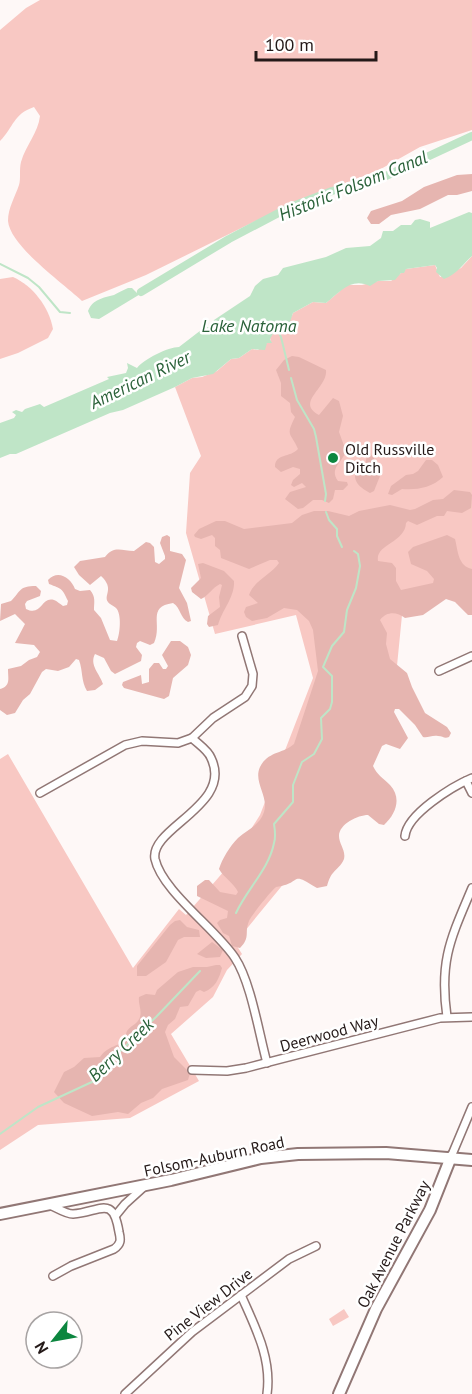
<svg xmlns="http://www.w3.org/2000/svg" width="472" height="1394" viewBox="0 0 472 1394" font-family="'PT Sans',sans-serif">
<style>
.green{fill:#f8c8c3}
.forest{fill:#e6b5b0}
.water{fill:#bfe5c7}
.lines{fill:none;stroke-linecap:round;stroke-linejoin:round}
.stream{stroke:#bfe5c7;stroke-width:2}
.canal{stroke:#bfe5c7;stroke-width:8}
.street-casing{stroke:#917775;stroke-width:10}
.secondary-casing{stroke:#917775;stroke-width:14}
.primary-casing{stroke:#917775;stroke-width:14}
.street{stroke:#fff;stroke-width:7}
.secondary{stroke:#fff;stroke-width:10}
.primary{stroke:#fff;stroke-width:10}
.poi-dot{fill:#0c863f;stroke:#fff;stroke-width:2}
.labels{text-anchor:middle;stroke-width:5;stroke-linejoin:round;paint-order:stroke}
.poi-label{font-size:16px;fill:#241918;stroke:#fff;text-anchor:start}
.street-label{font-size:16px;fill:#241918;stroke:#fff}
.water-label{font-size:18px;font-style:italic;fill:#2b623a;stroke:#fff}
</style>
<rect width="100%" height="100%" fill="#fef8f7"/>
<!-- green -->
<g class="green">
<path d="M40,0H472V130L420,147L379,170L282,208L146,275L82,301C63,283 10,246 8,221C8,208 15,197 19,185C21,178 19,170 21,162C26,145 38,133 40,116L34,107C13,114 14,127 0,141V30L26,8Z"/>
<path d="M472,256V576L404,595L394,696L304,859L235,943L242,954L227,970L213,997L171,1034L199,1081L130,1118L38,1125L0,1150V759L8,754L133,968L179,909L186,915L225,870L260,815L313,678L296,615L215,634L186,533L190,473L201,456L175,387L192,378L202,377L217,371L231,359L239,358L252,349L258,350L267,343L271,342L270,338C277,326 289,325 293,313L313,302L326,303L347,285H362L378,281H391L406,269L435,265L440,277L461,268Z"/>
<path d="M13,277C33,286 49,307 53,329L48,338L18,353L0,359V279Z"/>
<polygon points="344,1309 349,1317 333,1326 329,1319"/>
</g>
<!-- forest -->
<g class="forest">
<polygon points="472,174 472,191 457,195 448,195 420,209 391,215 379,224 371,224 367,218 371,211 402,201 424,187 457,175"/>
<path d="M292,356L299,357L326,370C328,388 295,402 319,415L333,398L339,401L343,416L339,432L346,451C342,463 329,468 338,481L347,482L348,485L343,490H335L333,499L329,503L322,500H313L303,508L298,509L285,499L290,492L306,487L302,483L294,487L291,485L293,480L300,474V469L293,467L281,472L275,467C275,453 290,458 298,449C291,432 285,437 295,417L291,412L290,403L281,396V383L276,370L284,360Z"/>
<path d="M370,453L375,460L374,469L380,476L374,491L370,493C361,488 352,482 356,470H364L367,455Z"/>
<path d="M426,460H432L438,465L443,477C431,488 417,490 402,489L392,495L388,494L391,486L406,475L413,474L418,471Z"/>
<path d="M454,490L470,492L472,495L471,508L462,513L447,511L444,516H437L417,525L408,521L406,523C405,543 375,544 378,561L392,563L396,568V581L401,590L433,583L434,579L427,571L411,564L408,552L413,547L447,535L455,539C458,551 458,566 472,569V615H468L455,602L446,599L423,615L405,618C397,612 387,611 380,620L387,633L386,644L390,659L407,673L412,687L425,713L447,727L451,733L449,737C444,739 443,736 438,736C432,735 428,738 423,737L415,725L399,709H395L394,712L408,738L400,749L386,744L382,746L373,766C377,775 383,778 390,785C402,798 396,814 384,825L379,824L368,815C358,815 339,824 339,836C339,844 346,850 344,859C341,866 337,868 333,873C330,876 328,882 327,886L317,888C288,870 304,883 276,887C271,891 251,916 249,921C244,933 251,937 240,948L232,946L229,936L223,933L217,923L220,920L227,918L228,911L197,896V886L205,880H209L220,892L236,895L238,892C234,883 224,878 219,869C222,859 230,846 238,838C248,829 260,825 264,812C269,796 253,782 260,767C268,751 283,754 294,744L318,671L313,630L309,621L297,610L284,608L267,618L252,621L246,617L244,612L246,607L258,603L249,595C254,580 271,575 279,563L277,560H270L249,569L221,558L220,550L215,546V538L212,535L201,539L195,537L194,535L199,529L216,521H225L244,529L292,523L302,515L314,511H328L349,516L359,511L390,505L410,510L415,509L433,500L443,499Z"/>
<path d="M167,535L170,537V551L182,554L186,560L179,588L187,603L191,621L188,622C180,618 181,608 173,603C146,607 163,624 154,643L150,645L140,641L137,643L136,647L142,655L141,661L115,674L111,671L104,658L95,654C89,665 100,674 103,684L95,690L87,691C81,681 83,671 79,660L76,659L69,667L58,671L46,669L42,672L30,694L23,700L15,713L7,715L0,710V689C11,686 8,679 8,669L21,666L29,660L37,657L40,652L34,645L15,643L25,624L15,614L0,621L1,604L11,601C21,591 19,586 36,586L41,591L40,596L27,601L25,604L26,609C42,617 41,596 54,600C57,601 60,604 63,606L67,605L68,601C62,588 62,589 49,584L48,580C58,569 71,578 75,589L80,591L90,590C96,597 94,602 94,610L101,618L110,640L117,641C120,634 122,614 116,608C114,606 109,604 108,602C103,595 115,589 101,576L90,585L79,575L74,567L80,561L105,557C114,545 122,551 134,551L146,542L150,543L154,547L155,562L159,564L165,559V556L160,543L162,537Z"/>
<path d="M203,563L224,571L234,581C235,597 222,610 218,625L209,627L207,624L208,616L220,607L219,597L222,585L220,584C212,588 208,596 201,599L192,592L191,588L201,578L198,564Z"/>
<polygon points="171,641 180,641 188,647 191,655 188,665 173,678 169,696 164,699 124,688 122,685 123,682 141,675 142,684 149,682 149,669 154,663 159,663 163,669 166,669 168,666 162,655"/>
<polygon points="180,920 187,927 199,930 200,937 184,937 178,940 166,962 146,976 137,976 137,966 170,925 175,921"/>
<polygon points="212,942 223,950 220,957 206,958 197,954"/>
<path d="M216,965H220L222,968C219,979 215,988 204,992L200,990L196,992L188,1006L180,1007L175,1019L168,1025L165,1032L174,1057L190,1073L188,1080L162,1089L153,1098L141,1103L128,1114L118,1112L92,1116L64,1103L54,1092L64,1072L74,1067L84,1058L100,1057C109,1045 118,1047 124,1040C130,1034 124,1038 127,1031C131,1025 138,1024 140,1017C142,1010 138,1004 139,997L146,994L155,995L157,990L178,972L193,967H207Z"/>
</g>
<!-- water -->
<g class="water">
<path d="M469,212L472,213V256C463,264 457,274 444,279L436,272L437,268L435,265L406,269L404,273H401L395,280L378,281L370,286C351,277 340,292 326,303L313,302L293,313L289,325L275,330L270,339L272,343H267L265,350L252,349L239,358L231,359L213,374L192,378L175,387L123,410L110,413L16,454H10L0,458V423L14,418L16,415L12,412L16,410L22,412L25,409L40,404L44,407L109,379L107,377L126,373L128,368L127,363L137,368C144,359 168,347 179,347L205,327H212L214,320L250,296L255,286L263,279L278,275L283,268L326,257L346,248L370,246L381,238L383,231H393L401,225H411L415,220L420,219L430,222V228Z"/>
<path d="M128,288H132L137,293L141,291L142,293L99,319L91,318L88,311C93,299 103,298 114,295C118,293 123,290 128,288Z"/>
</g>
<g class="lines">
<!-- stream -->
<g class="stream">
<polyline points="0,264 28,278 39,287 60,312 70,313"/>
<polyline points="276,327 281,337 289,370"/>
<polyline points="291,378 297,400 314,429 316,437 326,494 325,501"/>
<polyline points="326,512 329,520 337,529 337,536 342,547"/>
<path d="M236,913C247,889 269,869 274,843C276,837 275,830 274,824L293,802V785L302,762L314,754L322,739L321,718L330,709L332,702V676L323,667L332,646L344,632L347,610L356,588L360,566L358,554L354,551"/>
<polyline points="0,1134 38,1107 94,1081 111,1060 156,1017 200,971"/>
</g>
<!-- canal -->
<polyline class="canal" points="141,292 229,239 290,207 332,191 386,176 472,136"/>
<!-- street casing -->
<g class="street-casing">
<g id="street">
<polyline points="439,671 472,656"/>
<polyline points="192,738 213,718 245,697 252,686 253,674 242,636"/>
<polyline points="466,781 472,793"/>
<path d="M40,793L125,745L142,741L178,743L192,738C198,744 208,750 211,758C234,805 149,828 155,859C162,891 216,929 235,958C251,982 259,1034 267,1063"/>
<path d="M405,836C407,814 453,786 472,778"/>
<path d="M447,1017C439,960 451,938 472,888"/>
<polyline points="192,1070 227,1071 246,1068 440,1018 472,1017"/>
<polyline points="451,1157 472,1107"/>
<path d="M50,1205C57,1208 66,1214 73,1214C100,1212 113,1194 119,1232C121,1240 121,1244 114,1249L71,1266L53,1276"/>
<polyline points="116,1215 125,1204 146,1185"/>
<path d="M241,1295C255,1327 272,1358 267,1394"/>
<polyline points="125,1394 192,1332 289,1259 316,1246"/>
</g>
</g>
<!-- secondary casing -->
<g class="secondary-casing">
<polyline id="secondary" points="339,1394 376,1309 430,1210 451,1157"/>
</g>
<!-- primary casing -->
<g class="primary-casing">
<polyline id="primary" points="0,1214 171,1180 261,1158 298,1154 386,1153 472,1160"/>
</g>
<!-- street -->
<use href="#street" class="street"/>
<!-- secondary -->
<use href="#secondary" class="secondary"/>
<!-- primary -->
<use href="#primary" class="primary"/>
</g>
<!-- markers -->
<circle class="poi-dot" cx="333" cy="458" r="6"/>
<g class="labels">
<!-- poi labels -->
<g class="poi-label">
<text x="345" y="455">Old Russville<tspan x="345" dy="18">Ditch</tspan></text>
</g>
<!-- street labels -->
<g class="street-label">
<text transform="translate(329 1033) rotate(-15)" y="6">Deerwood Way</text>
<text transform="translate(214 1156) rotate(-12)" y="6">Folsom-Auburn Road</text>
<text transform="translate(393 1244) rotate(-63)" y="6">Oak Avenue Parkway</text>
<text transform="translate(208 1304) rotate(-38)" y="6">Pine View Drive</text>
</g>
<!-- water labels -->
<g class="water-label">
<text transform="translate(353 186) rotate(-22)" y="6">Historic Folsom Canal</text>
<text x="249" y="332">Lake Natoma</text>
<text transform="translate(140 380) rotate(-26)" y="6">American River</text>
<text transform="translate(121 1050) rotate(-44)" y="6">Berry Creek</text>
</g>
</g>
<!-- north arrow -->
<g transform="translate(54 1340) rotate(239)"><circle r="28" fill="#ffffff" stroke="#a7a3a3" stroke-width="1.5"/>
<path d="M0-4.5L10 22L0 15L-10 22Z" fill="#0c863f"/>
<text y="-9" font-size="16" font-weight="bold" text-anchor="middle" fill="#241918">N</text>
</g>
<!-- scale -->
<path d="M256 51v9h120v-9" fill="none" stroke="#241918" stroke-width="3"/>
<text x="265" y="51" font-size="18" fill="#241918" stroke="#ffffff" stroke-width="4.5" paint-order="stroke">100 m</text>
</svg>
